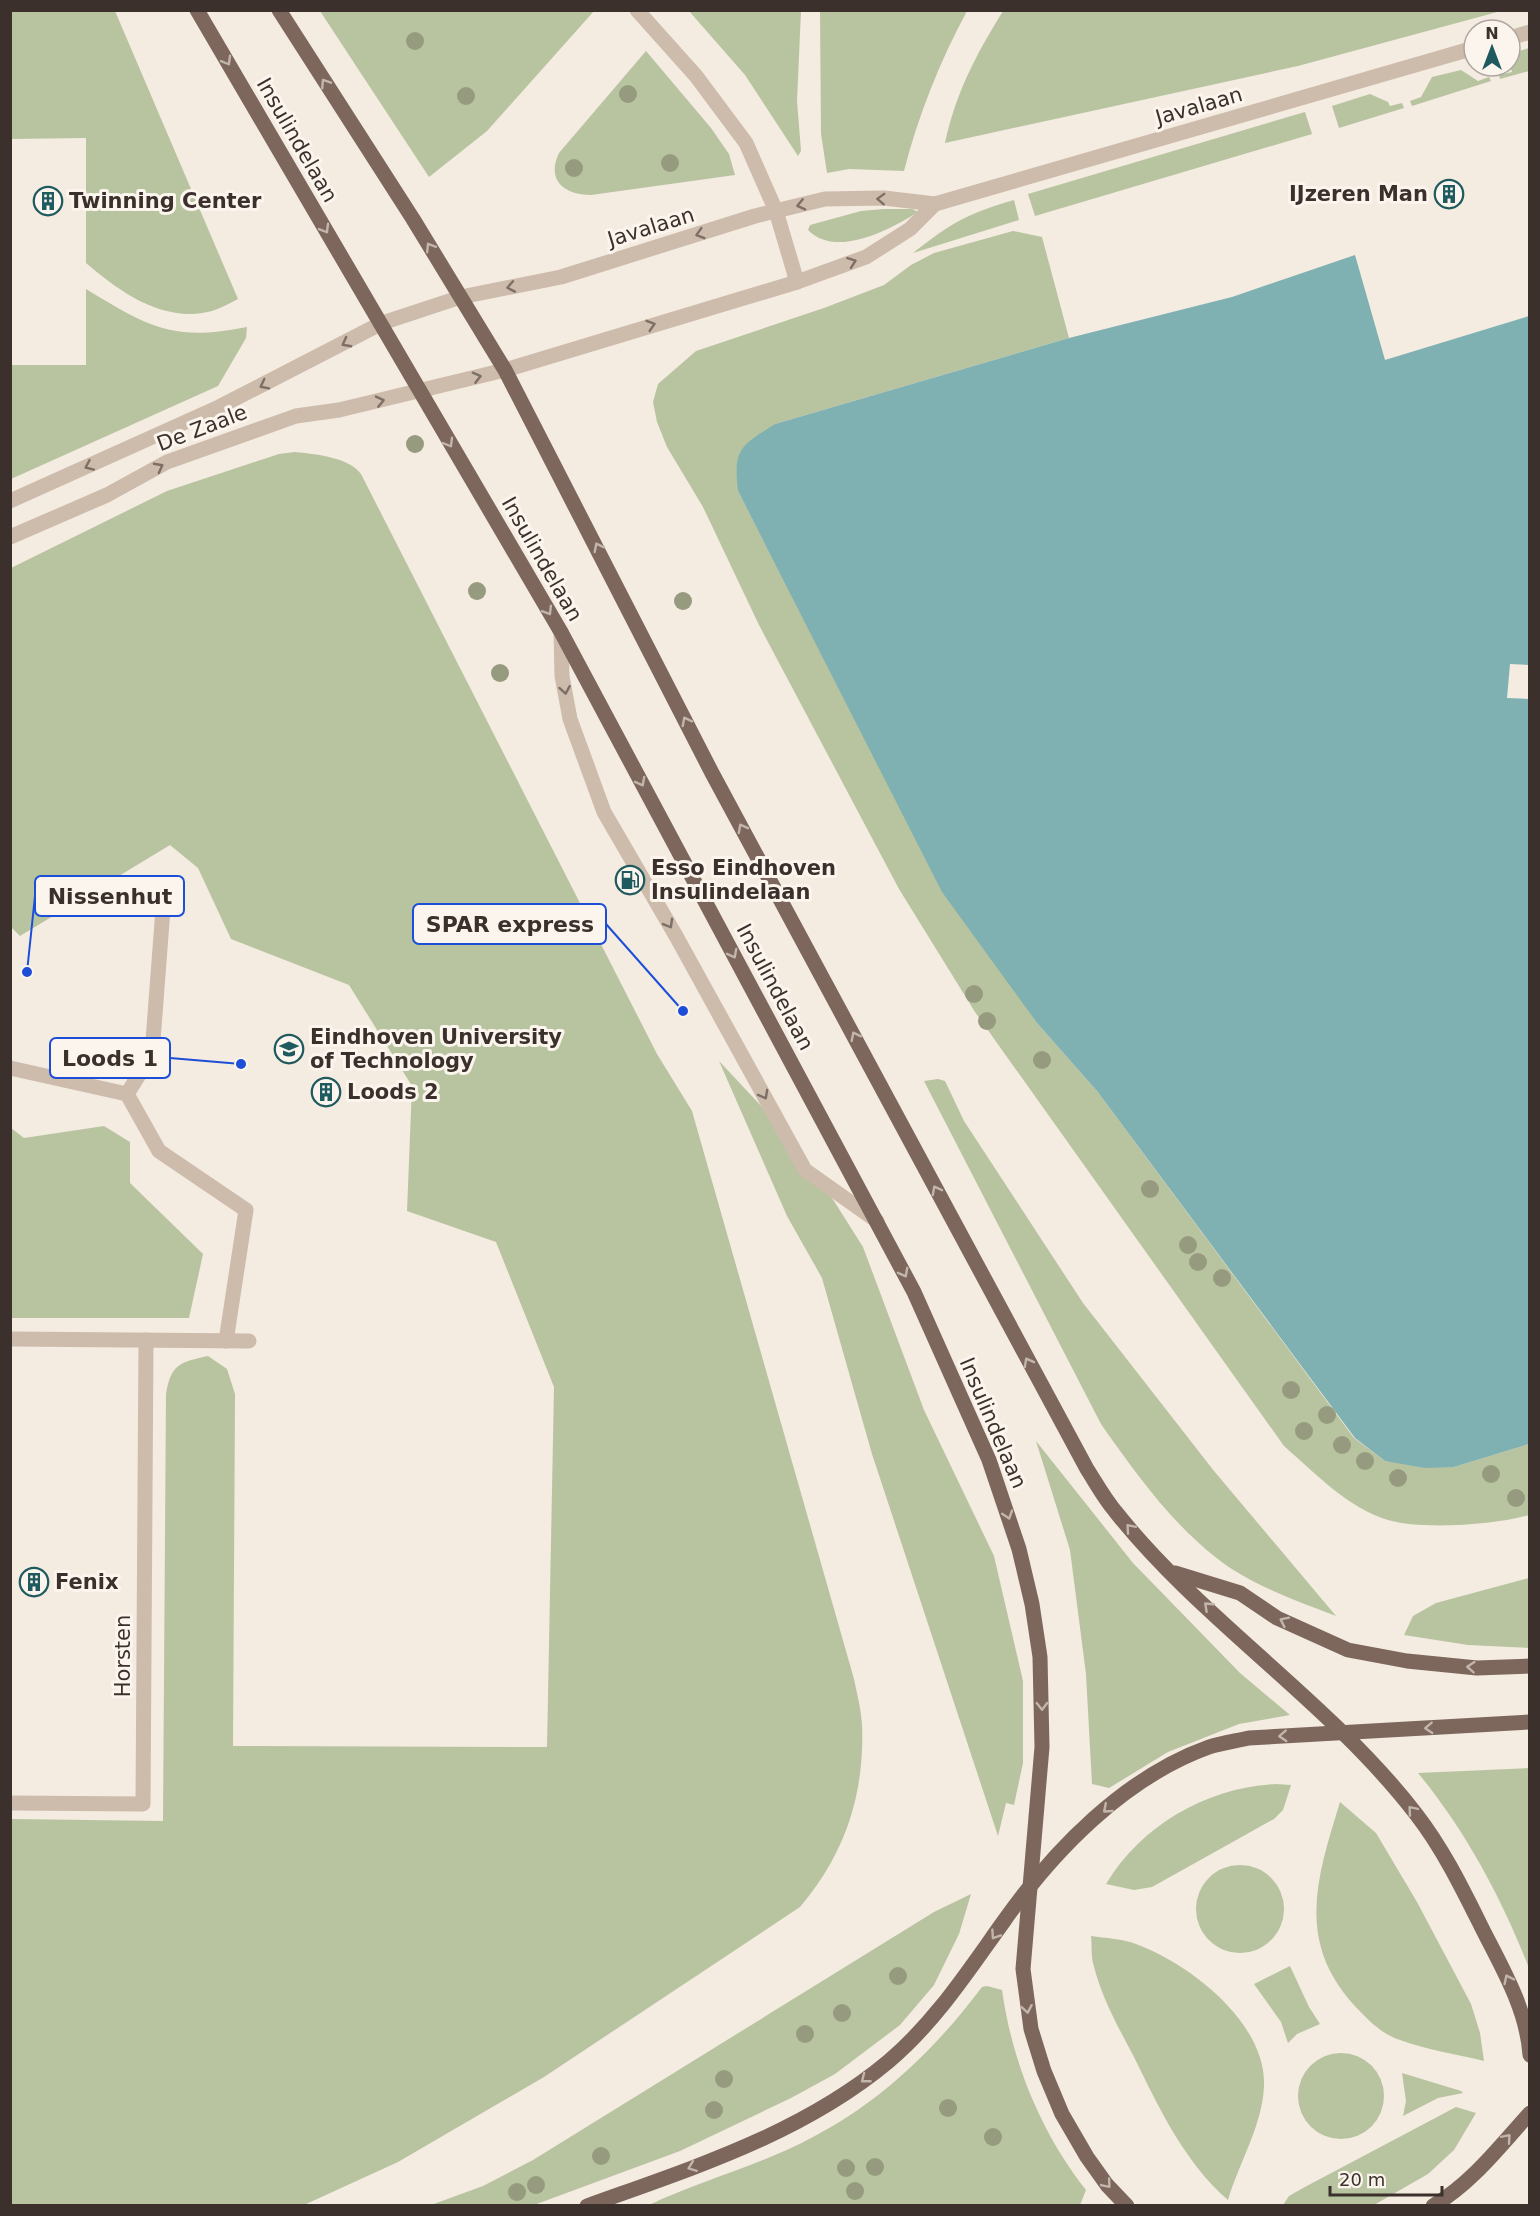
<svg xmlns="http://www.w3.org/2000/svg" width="1540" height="2216" viewBox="0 0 1540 2216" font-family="'DejaVu Sans',sans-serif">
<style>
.green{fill:#b8c4a0}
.water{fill:#7fb0b2}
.pier{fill:#f4ebe1}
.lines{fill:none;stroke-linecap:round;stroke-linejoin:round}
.minor{stroke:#cdbbac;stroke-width:15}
.major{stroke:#7d675c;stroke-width:15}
.tree{fill:#969b7f}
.oneway{stroke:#c2b5ac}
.oneway2{stroke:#7d6f65}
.labels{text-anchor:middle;stroke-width:6;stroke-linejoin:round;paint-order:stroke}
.street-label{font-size:21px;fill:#3b302b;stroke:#fbf5ee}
.poi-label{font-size:21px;font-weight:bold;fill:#3b302b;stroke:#fbf5ee;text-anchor:start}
.leader{fill:none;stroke:#1d4ed8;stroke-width:2}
.callout-dot{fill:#1d4ed8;stroke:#fbf5ee;stroke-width:2}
.callout{fill:#fbf5ee;stroke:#1d4ed8;stroke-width:2}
.callout-label{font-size:22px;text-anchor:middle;font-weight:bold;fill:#3b302b}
</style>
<rect width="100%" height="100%" fill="#f4ebe1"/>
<!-- green -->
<g class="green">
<path d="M11,10L115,11L238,299C230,303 221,308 212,311C164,324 120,292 86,263V138L11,139Z"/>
<polygon points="320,11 594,11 487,131 429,177"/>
<polygon points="689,11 801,11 797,101 801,151 798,156 745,75"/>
<path d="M820,11H967C940,61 918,116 904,171L849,169L827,173L821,134Z"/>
<path d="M1003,11V10L1501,11L1298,66L945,143C956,92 976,55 1003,11Z"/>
<polygon points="1529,48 1529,71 1500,79 1499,75 1512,72 1510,66 1519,51"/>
<path d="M646,51L711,128L729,154L735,175L591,195C564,195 546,180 559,153Z"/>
<polygon points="1461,70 1478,81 1489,77 1491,81 1412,106 1410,101 1421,97 1432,77"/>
<polygon points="1370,94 1388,102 1390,106 1402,103 1404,108 1339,128 1332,106"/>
<polygon points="1305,112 1312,134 1035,216 1028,194"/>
<path d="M1014,200L1019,220L913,253C951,223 966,214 1014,200Z"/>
<path d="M884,209H912L918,212C891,229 836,259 808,230L810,225L861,211Z"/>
<path d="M1013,231L1042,237L1069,338L775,424L738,491L807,625L1006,978L1037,1023L1097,1091L1354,1438L1385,1461L1454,1467L1529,1444V1515C1496,1525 1422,1530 1388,1520C1348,1508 1315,1473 1284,1446L975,1012L899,889L759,625L703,507L667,447L657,422L653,402L658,384L696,351L824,308L884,285L911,265L934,253Z"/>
<path d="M86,289C149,327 172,342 247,327L246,338L218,386L11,479V365H86Z"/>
<path d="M295,452C314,454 349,457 361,474L657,1054L692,1111L854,1679C857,1694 861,1709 862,1724C865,1794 845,1854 800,1907L544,2077L398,2162L304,2205H11V1819L163,1821L166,1394C171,1364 180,1362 208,1356L227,1369L235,1394L233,1746L547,1747L554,1387L496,1242L407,1211L412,1086L349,985L231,939L198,868L170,845L20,936L11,927V568L167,491L279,454Z"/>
<polygon points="719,1061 764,1109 834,1201 863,1247 924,1410 994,1556 1023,1681 1023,1763 1014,1805 1006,1803 998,1836 872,1454 822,1278 787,1216"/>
<path d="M938,1079L945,1081L964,1121L1083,1303L1214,1471L1336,1616C1295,1600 1248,1584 1214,1556C1169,1520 1134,1471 1101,1424L924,1081Z"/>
<polygon points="104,1126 130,1142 130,1183 203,1254 189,1318 11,1318 11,1128 24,1138"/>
<polygon points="1036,1441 1133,1563 1240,1673 1290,1715 1239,1724 1168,1752 1109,1788 1092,1784 1086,1674 1070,1550"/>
<polygon points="1529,1578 1529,1648 1468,1645 1404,1635 1413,1616 1436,1603"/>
<path d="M1529,1768H1530L1529,1968C1502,1899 1466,1831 1418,1773Z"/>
<path d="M1276,1784L1291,1785L1283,1810L1274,1819L1152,1887L1134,1890L1106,1884C1141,1825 1208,1787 1276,1784Z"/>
<path d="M1340,1802L1376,1833L1417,1902L1471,2004L1480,2033L1484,2061C1457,2054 1427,2050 1400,2040C1381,2034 1366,2018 1353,2004C1295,1939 1318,1875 1340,1802Z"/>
<circle cx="1240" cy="1909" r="44"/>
<polygon points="971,1894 959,1934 934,1985 900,2025 835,2074 791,2098 680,2151 534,2205 431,2205 483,2186 533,2160 934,1912"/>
<path d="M1091,1936C1106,1938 1123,1939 1136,1944C1190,1964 1267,2023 1264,2087C1262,2126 1239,2163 1228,2200C1184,2162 1158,2106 1133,2055C1117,2025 1101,1996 1093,1963C1091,1954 1092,1944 1091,1936Z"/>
<polygon points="1290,1966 1309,2007 1320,2024 1297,2034 1288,2043 1281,2022 1254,1984"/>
<path d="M987,1986L1002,1990C1012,2062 1041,2133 1086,2190L1080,2205H649C702,2180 761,2165 813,2137C882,2101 936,2048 982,1987Z"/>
<circle cx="1341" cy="2096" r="43"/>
<polygon points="1402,2073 1461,2091 1463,2093 1438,2098 1403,2116 1406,2101"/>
<polygon points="1456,2107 1476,2113 1454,2150 1428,2174 1374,2205 1283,2205 1289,2196 1303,2188"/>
</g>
<!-- water -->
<path class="water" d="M1355,255L1385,360L1529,316V1444L1454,1467L1425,1468L1385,1461L1355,1438L1097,1091L1037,1023L942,892L738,491C733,448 741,446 775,424L1069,338L1232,297Z"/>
<!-- pier -->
<polygon class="pier" points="1510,664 1529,665 1529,699 1507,698"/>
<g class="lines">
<!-- minor -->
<g class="minor">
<polyline points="637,10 696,76 746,143 776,211 797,282"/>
<polyline points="1510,38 1530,32"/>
<polyline points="10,501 219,407 382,323 461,297 561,277 755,216 825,199 884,198 935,204 1474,48"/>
<polyline points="10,537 107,495 167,462 296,416 339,410 505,370 797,282 866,257 910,229 935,204"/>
<polyline points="561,632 562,676 570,719 604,812 676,936 805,1170 877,1221"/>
<polyline points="163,909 152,1054 127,1094 159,1151 246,1210 226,1341"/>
<polyline points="10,1068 127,1094"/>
<polyline points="10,1339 249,1341"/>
<polyline points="10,1803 143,1804 146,1340"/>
</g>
<!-- major -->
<g class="major">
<polyline points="197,10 561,632 914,1292 989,1460 1019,1549 1032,1604 1040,1657 1042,1747 1023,1969 1031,2029 1044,2071 1062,2114 1087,2157 1107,2185 1127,2206"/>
<path d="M279,10L413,219L505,370L712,773L1087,1469C1096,1483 1104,1498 1115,1511C1202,1621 1330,1702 1416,1814C1444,1850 1464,1892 1484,1932C1504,1971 1527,2011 1530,2055"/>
<polyline points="1175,1573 1240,1593 1277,1618 1348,1650 1407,1661 1477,1668 1530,1666"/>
<path d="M587,2206C692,2168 802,2134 889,2061C936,2021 968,1971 1004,1921C1054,1850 1125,1777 1209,1747C1221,1743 1236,1741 1249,1738L1530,1722"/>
<path d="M1433,2206C1472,2183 1500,2146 1530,2113"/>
</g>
</g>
<!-- trees -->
<g class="tree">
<circle cx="415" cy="41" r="9"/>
<circle cx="628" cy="94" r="9"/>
<circle cx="466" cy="96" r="9"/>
<circle cx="670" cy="163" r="9"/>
<circle cx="574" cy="168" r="9"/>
<circle cx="415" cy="444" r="9"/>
<circle cx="477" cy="591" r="9"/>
<circle cx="683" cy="601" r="9"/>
<circle cx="500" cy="673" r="9"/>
<circle cx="974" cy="994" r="9"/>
<circle cx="987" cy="1021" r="9"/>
<circle cx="1042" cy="1060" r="9"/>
<circle cx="1150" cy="1189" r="9"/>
<circle cx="1188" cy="1245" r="9"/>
<circle cx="1198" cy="1262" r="9"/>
<circle cx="1222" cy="1278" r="9"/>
<circle cx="1291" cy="1390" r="9"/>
<circle cx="1327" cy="1415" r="9"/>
<circle cx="1304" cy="1431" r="9"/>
<circle cx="1342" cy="1445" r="9"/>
<circle cx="1365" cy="1461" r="9"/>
<circle cx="1491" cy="1474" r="9"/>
<circle cx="1398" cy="1478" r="9"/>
<circle cx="1516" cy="1498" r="9"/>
<circle cx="898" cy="1976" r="9"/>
<circle cx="842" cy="2013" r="9"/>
<circle cx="805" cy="2034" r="9"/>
<circle cx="724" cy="2079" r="9"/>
<circle cx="948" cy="2108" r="9"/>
<circle cx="714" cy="2110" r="9"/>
<circle cx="993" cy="2137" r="9"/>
<circle cx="601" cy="2156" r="9"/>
<circle cx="875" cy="2167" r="9"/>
<circle cx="846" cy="2168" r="9"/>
<circle cx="536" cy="2185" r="9"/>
<circle cx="855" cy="2191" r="9"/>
<circle cx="517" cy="2192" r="9"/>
</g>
<!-- one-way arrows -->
<defs><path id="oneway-chevron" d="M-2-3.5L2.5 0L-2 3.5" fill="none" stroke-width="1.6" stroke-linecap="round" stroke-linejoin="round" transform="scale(1.5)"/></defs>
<g class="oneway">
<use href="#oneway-chevron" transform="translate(227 61) rotate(60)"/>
<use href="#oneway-chevron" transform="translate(325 83) rotate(-123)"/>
<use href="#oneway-chevron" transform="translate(325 229) rotate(60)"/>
<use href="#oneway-chevron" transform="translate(430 247) rotate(-122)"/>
<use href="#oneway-chevron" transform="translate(449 443) rotate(60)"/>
<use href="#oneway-chevron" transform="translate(598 547) rotate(-117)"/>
<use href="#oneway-chevron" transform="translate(548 611) rotate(59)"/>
<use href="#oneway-chevron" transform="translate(686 721) rotate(-117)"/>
<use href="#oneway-chevron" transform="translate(641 782) rotate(62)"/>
<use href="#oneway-chevron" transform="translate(742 828) rotate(-118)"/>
<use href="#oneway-chevron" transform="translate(733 954) rotate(62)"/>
<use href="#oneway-chevron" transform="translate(855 1036) rotate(-117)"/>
<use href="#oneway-chevron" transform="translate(936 1190) rotate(-118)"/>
<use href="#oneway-chevron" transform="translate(904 1273) rotate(62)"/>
<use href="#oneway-chevron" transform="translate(1028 1362) rotate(-118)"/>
<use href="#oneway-chevron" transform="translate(1008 1515) rotate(72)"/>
<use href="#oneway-chevron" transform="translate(1130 1528) rotate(-131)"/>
<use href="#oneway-chevron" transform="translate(1208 1606) rotate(-137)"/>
<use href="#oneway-chevron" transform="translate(1284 1621) rotate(-154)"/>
<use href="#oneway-chevron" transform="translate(1471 1667) rotate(-176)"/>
<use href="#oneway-chevron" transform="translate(1042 1706) rotate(89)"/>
<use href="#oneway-chevron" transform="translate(1429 1728) rotate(177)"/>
<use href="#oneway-chevron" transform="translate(1283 1736) rotate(177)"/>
<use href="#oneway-chevron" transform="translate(1107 1809) rotate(139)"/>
<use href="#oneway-chevron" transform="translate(1412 1810) rotate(-130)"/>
<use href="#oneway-chevron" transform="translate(995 1935) rotate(124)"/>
<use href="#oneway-chevron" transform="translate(1508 1979) rotate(-116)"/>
<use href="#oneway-chevron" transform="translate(1027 2009) rotate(80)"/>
<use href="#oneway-chevron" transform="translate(865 2079) rotate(142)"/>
<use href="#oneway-chevron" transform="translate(1507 2138) rotate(-49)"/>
<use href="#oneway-chevron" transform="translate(692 2167) rotate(159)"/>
<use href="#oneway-chevron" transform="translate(1107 2184) rotate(50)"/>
</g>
<g class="oneway2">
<use href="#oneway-chevron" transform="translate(881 199) rotate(-178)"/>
<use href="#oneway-chevron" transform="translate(801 205) rotate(167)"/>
<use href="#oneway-chevron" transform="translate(700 234) rotate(163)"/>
<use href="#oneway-chevron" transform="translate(852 262) rotate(-20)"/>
<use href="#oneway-chevron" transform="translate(511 287) rotate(169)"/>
<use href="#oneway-chevron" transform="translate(651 325) rotate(-17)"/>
<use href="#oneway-chevron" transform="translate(346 343) rotate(152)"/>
<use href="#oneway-chevron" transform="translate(477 377) rotate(-14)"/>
<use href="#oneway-chevron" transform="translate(264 385) rotate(153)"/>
<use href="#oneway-chevron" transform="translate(380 401) rotate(-13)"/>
<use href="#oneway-chevron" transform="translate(89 466) rotate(156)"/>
<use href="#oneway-chevron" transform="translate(159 467) rotate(-28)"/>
<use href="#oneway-chevron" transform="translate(565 690) rotate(80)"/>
<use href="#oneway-chevron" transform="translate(669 924) rotate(60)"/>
<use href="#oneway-chevron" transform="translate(764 1095) rotate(61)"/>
</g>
<!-- icons -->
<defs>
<g id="building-ring" transform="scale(1.5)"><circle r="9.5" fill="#fbf5ee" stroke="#1f5a5e" stroke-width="1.5"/><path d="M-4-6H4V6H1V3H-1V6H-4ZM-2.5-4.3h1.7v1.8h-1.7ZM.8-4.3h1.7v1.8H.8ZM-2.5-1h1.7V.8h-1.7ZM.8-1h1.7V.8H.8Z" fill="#1f5a5e"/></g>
<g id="fuel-ring" transform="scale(1.5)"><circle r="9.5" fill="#fbf5ee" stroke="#1f5a5e" stroke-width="1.5"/><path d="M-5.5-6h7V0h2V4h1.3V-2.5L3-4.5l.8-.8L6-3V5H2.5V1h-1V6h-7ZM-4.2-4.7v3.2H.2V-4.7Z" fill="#1f5a5e"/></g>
<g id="university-ring" transform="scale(1.5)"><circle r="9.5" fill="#fbf5ee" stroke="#1f5a5e" stroke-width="1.5"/><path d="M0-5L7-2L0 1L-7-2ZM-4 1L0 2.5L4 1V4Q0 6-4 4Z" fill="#1f5a5e"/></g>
</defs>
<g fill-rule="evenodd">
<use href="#building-ring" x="1449" y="194"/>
<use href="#building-ring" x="48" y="201"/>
<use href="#fuel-ring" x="630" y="880"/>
<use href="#university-ring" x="289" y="1049"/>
<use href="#building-ring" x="326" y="1092"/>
<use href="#building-ring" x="34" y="1582"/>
</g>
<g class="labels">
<!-- street labels -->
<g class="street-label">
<text transform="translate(1199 106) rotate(-16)" y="7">Javalaan</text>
<text transform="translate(297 140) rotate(60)" y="7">Insulindelaan</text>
<text transform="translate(651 227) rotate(-17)" y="7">Javalaan</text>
<text transform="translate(202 428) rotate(-21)" y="7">De Zaale</text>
<text transform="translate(542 559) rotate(60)" y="7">Insulindelaan</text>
<text transform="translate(775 987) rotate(62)" y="7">Insulindelaan</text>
<text transform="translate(993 1423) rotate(67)" y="7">Insulindelaan</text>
<text transform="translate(123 1656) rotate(-90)" y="7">Horsten</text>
</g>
<!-- poi labels -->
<g class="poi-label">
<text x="1428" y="201" text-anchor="end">IJzeren Man</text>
<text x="69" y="208">Twinning Center</text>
<text x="651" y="875">Esso Eindhoven<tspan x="651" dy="24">Insulindelaan</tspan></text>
<text x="310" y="1044">Eindhoven University<tspan x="310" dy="24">of Technology</tspan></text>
<text x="347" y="1099">Loods 2</text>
<text x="55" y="1589">Fenix</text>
</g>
</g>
<!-- callouts -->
<path class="leader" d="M27 972L35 896M683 1011L606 924M241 1064L170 1058"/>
<g class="callout-dot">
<circle cx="27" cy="972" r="6"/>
<circle cx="683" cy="1011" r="6"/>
<circle cx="241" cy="1064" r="6"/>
</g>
<g class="callout">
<rect x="35" y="876" width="149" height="40" rx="6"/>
<rect x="413" y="904" width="193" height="40" rx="6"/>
<rect x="50" y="1038" width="120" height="40" rx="6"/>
</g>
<g class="callout-label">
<text x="110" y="904">Nissenhut</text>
<text x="510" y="932">SPAR express</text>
<text x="110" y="1066">Loods 1</text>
</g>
<!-- border -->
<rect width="1540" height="2216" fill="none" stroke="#3b302b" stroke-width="24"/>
<!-- north arrow -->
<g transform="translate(1492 48)"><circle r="28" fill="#fbf5ee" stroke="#aea6a0" stroke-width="1.5"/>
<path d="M0-4.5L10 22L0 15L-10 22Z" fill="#1f5a5e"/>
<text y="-9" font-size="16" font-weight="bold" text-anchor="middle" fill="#3b302b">N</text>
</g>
<!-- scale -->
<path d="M1330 2186v9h112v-9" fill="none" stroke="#3b302b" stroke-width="3"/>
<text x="1339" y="2186" font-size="18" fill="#3b302b" stroke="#fbf5ee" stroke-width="4.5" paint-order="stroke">20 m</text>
</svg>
